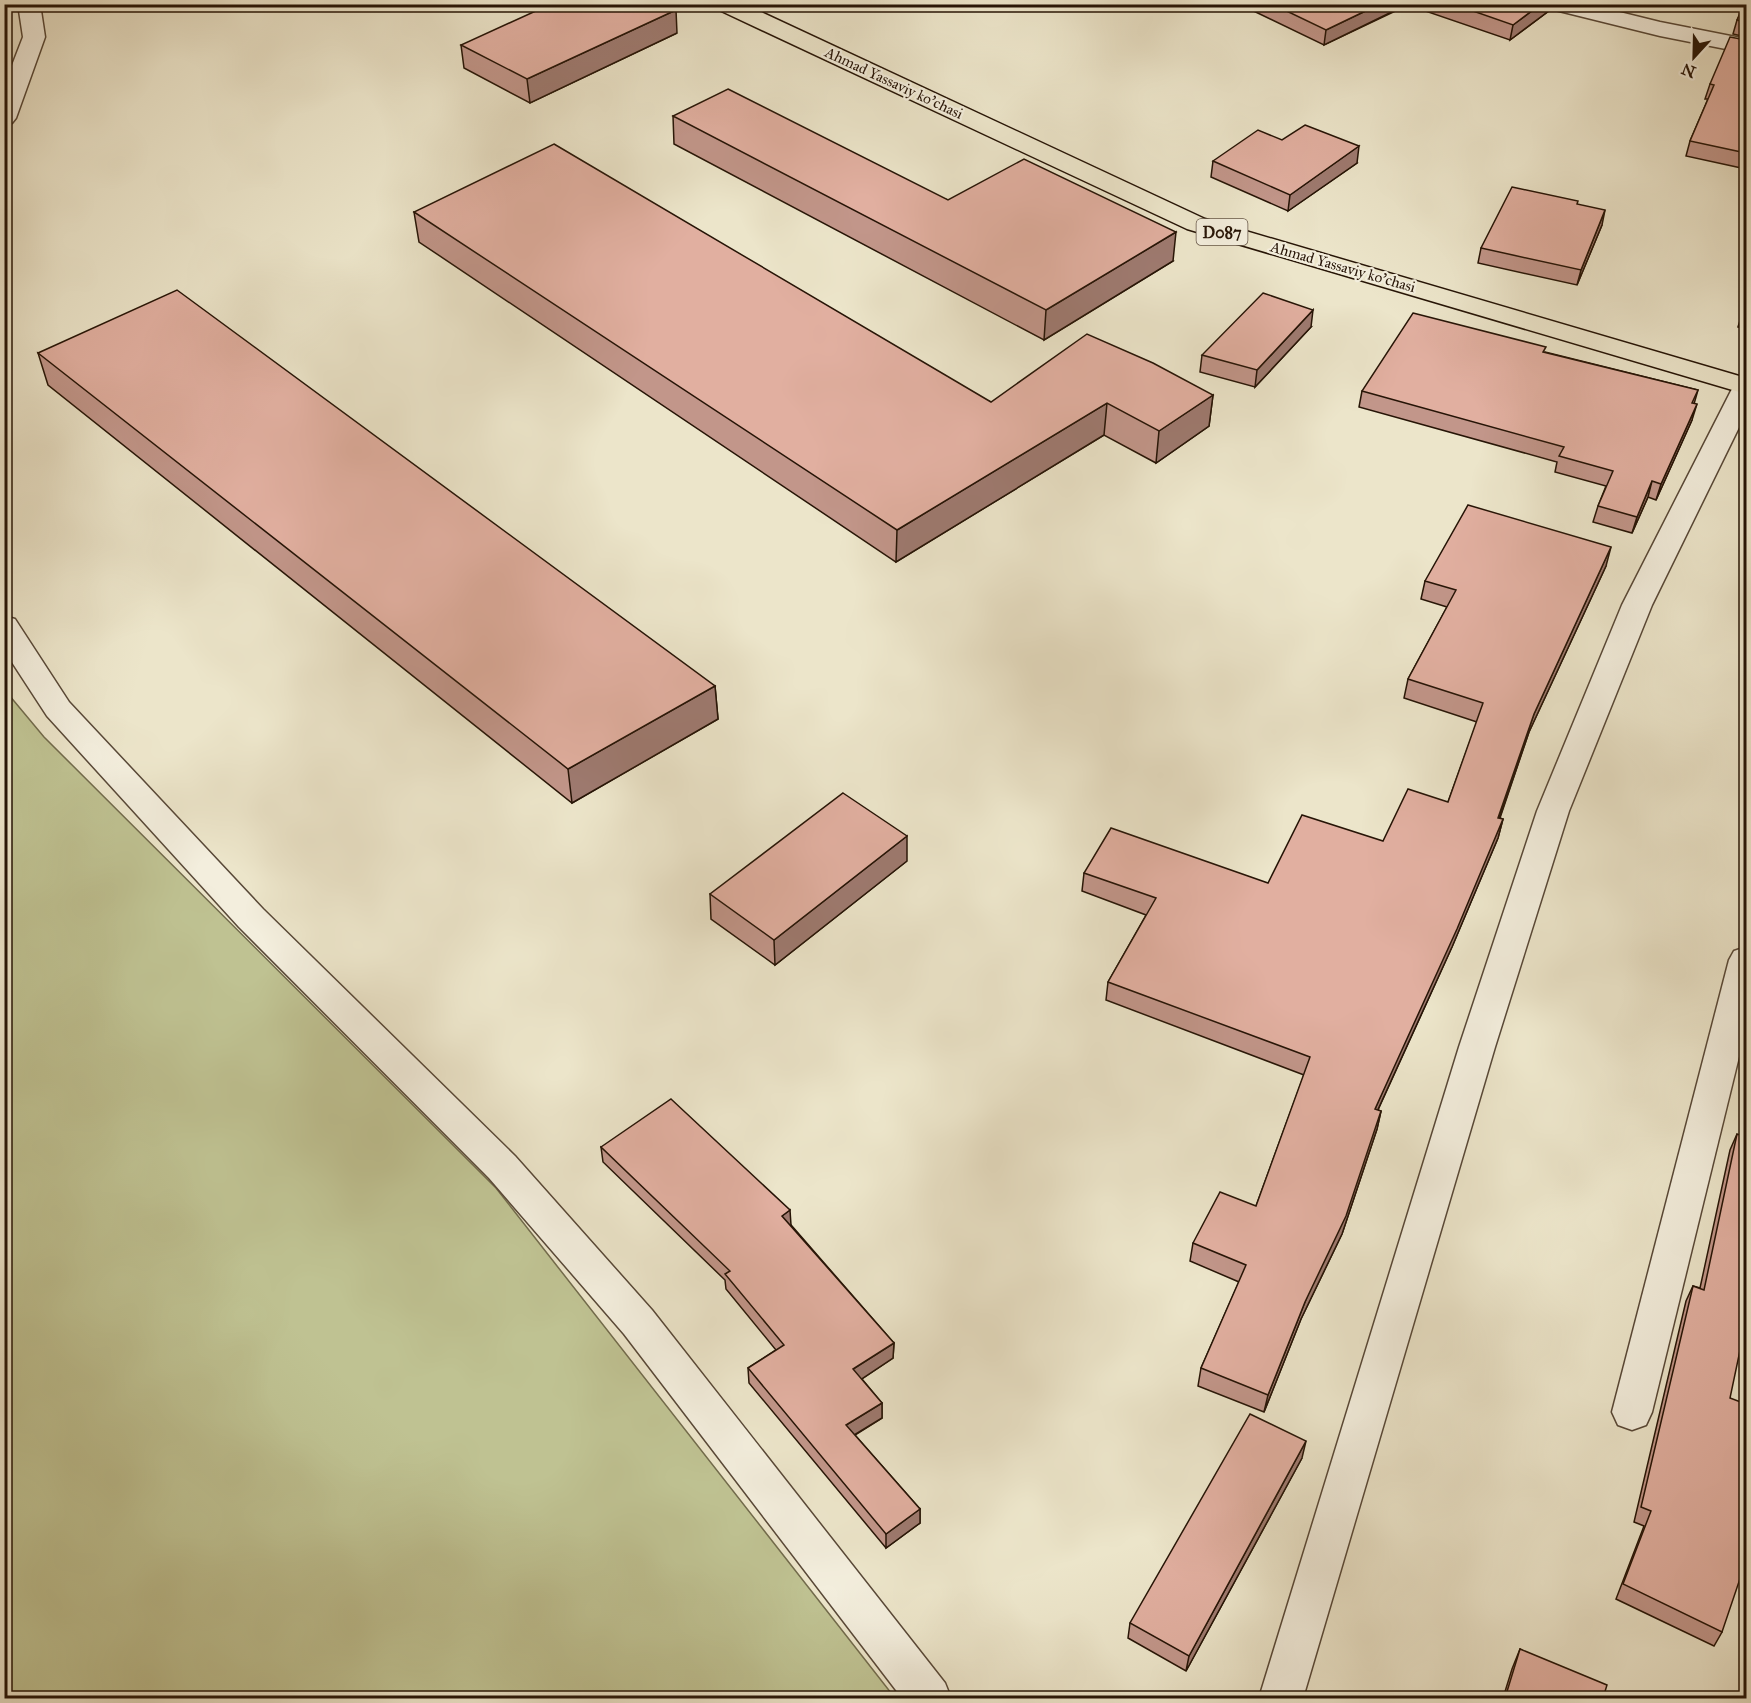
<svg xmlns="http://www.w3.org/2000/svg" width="1751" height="1703" viewBox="0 0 1751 1703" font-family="'IM FELL Great Primer',serif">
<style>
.green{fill:#bfc292;stroke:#726b4c;stroke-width:1.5}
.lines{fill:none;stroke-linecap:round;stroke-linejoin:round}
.minor-casing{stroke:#584837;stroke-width:3}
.major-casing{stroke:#261406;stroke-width:3}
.minor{fill:#f3eedd;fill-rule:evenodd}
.major{fill:#ece5ca;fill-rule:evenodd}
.wall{fill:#c2968a;stroke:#261406;stroke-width:1.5}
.shaded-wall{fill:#9e7a70;stroke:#261406;stroke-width:1.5}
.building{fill:#e1afa0;stroke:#261406;stroke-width:1.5}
.labels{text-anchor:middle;stroke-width:4.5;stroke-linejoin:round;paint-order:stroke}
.far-street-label{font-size:15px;fill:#261406;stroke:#f3eedd}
.shield{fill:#f3eedd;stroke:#645546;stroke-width:1.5}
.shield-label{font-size:16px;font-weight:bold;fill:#261406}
</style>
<rect width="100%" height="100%" fill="#ece5ca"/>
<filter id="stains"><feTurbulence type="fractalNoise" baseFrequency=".00333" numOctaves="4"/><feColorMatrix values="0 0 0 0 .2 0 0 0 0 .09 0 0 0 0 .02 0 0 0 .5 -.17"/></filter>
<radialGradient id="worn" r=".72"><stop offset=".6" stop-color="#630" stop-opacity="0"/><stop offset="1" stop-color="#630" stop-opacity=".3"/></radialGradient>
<!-- green -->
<polygon class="green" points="4,689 44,737 496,1188 895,1698 5,1698"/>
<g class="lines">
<!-- minor casing -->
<g class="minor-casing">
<g id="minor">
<polygon points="18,4 40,4 45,37 16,118 12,123 4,125 4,86 23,37"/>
<polygon points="1549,4 1587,4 1660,22 1746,39 1746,53 1660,36 1551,9"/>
<polygon points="1746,379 1746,413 1652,605 1569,811 1495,1047 1303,1698 1259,1698 1459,1047 1537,811 1622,605 1733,387 1737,381"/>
<polygon points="4,616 15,619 69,702 263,909 515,1156 652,1310 945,1683 951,1698 902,1698 624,1334 489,1178 239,927 47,716 4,650"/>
<polygon points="1746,947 1746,1028 1652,1412 1646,1425 1632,1430 1618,1425 1612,1412 1729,960 1734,951"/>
</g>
</g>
<!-- major casing -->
<g class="major-casing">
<polygon id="major" points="715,4 744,4 1205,219 1746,378 1746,394 1187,229 717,9"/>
</g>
<!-- minor -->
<use href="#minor" class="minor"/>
<!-- major -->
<use href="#major" class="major"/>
</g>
<!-- wall -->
<g class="wall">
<polygon points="1189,4 1207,4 1199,9"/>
<polygon points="1239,4 1551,4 1550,10 1510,40 1408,5 1324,45"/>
<polygon points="1746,4 1746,37 1733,34 1737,20"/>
<polygon points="677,33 530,103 464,68 461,45"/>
<polygon points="1746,40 1746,169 1686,156 1690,141 1708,99 1705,99 1710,84"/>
<polygon points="673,116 948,200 1173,261 1044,340 674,144"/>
<polygon points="1282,140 1357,163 1288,211 1211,177 1213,161"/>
<polygon points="1577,204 1602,225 1577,285 1478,263 1481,248"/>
<polygon points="414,212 991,402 1213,395 1209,426 1156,463 1104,435 896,562 419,242"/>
<polygon points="1746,305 1746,329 1738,327 1743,311"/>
<polygon points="1311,327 1255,387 1200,372 1202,355"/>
<polygon points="1545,352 1698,390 1694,404 1692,420 1656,500 1648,497 1632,533 1593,522 1598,506 1606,486 1555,472 1557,462 1359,407 1362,391"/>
<polygon points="38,353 715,686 718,719 572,803 48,385"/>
<polygon points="1606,566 1529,732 1500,818 1503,819 1498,838 1452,947 1378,1110 1381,1111 1377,1129 1342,1234 1301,1319 1264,1412 1198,1386 1201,1368 1239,1282 1190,1261 1193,1243 1256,1206 1304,1075 1106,1000 1108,982 1146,915 1082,891 1084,873 1268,883 1383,841 1448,802 1477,722 1404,698 1408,679 1447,607 1421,599 1425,581"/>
<polygon points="907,861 775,965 711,919 710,894"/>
<polygon points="1737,1134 1730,1398 1722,1632 1714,1646 1616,1599 1644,1526 1634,1522 1686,1301 1693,1286 1700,1288 1730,1150"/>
<polygon points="601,1147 791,1225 894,1343 893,1358 862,1379 882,1403 882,1418 855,1435 920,1509 920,1523 886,1548 749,1383 748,1368 776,1350 726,1289 725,1280 603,1162"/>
<polygon points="1302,1458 1186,1671 1128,1638 1130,1623"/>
<polygon points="1520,1649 1603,1698 1503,1698 1512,1669"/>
</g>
<!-- shaded-wall -->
<g class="shaded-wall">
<polygon points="1199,4 1207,4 1199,9"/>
<polygon points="1380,4 1408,4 1324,45 1326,30"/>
<polygon points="1541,4 1551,4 1550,10 1510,40 1513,25"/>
<polygon points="676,10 677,33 530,103 527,79"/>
<polygon points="1359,146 1357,163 1288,211 1290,195"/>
<polygon points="1605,210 1602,225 1577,285 1581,270"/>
<polygon points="1176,232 1173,261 1044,340 1046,310"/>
<polygon points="1313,310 1311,327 1255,387 1257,370"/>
<polygon points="1213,395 1209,426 1156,463 1159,431"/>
<polygon points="1107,403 1104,435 896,562 897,530"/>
<polygon points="1697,404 1692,420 1656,500 1661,484"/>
<polygon points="1652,481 1648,497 1632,533 1637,517"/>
<polygon points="1611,547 1606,566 1529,732 1493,837 1498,818 1534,714"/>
<polygon points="715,686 718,719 572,803 568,769"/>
<polygon points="1503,819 1498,838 1452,947 1370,1127 1375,1109"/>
<polygon points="907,836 907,861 775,965 774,940"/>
<polygon points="1381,1111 1377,1129 1342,1234 1301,1319 1264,1412 1268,1395"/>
<polygon points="790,1210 791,1225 783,1231 782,1216"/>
<polygon points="894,1343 893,1358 854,1384 853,1369"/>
<polygon points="882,1403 882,1418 846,1440 846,1425"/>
<polygon points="1306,1441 1302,1458 1186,1671 1189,1656"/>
<polygon points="920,1509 920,1523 886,1548 886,1534"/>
</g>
<!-- building -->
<g class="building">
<polygon points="551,4 664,4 676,10 527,79 461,45"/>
<polygon points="1272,4 1380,4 1326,30"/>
<polygon points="1453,4 1541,4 1513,25"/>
<polygon points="1744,4 1746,4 1746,22 1737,20"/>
<polygon points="1730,37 1746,40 1746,153 1690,141 1714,85 1710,84"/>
<polygon points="728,89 948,200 1024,159 1176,232 1046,310 673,116"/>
<polygon points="1305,125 1359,146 1290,195 1213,161 1258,130 1282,140"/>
<polygon points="554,144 991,402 1087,334 1153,363 1213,395 1159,431 1107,403 897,530 414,212"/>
<polygon points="1512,187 1578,201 1577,204 1605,210 1581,270 1481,248"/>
<polygon points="177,290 715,686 568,769 38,353"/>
<polygon points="1263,293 1313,310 1257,370 1202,355"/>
<polygon points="1746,305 1746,312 1743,311"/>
<polygon points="1413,313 1546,347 1543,352 1698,390 1692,403 1697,404 1661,484 1652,481 1637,517 1598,506 1613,471 1559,456 1564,447 1362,391"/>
<polygon points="1468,505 1611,547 1534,714 1498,818 1503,819 1457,929 1375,1109 1381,1111 1346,1216 1305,1302 1268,1395 1201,1368 1246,1265 1193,1243 1220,1192 1256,1206 1310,1057 1108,982 1156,898 1084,873 1111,828 1268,883 1302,815 1383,841 1408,789 1448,802 1483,703 1408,679 1456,590 1425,581"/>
<polygon points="843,793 907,836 774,940 710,894"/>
<polygon points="671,1099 790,1210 782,1216 894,1343 853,1369 882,1403 846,1425 920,1509 886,1534 748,1368 784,1345 725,1274 730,1271 601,1147"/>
<polygon points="1737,1134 1746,1137 1746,1322 1730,1398 1746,1404 1746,1561 1722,1632 1623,1584 1651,1511 1641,1507 1693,1286 1704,1290"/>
<polygon points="1250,1414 1306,1441 1189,1656 1130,1623"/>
<polygon points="1520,1649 1607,1685 1603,1698 1505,1698"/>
</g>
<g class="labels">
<!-- far-street labels -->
<g class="far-street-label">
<text transform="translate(894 83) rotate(25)" y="5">Ahmad Yassaviy ko'chasi</text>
<text transform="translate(1343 267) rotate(16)" y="5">Ahmad Yassaviy ko'chasi</text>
</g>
<!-- shield labels -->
<rect class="shield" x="1196.5" y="219" width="51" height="26" rx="4.5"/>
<g class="shield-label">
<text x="1222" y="238">D087</text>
</g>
</g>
<!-- margin -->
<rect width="1751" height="1703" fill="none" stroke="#ece5ca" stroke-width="24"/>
<rect x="6" y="6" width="1739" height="1691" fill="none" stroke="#261406" stroke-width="3"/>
<rect x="12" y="12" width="1727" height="1679" fill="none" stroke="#261406" stroke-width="1.5"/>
<!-- north arrow -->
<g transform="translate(1694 57) rotate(202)" stroke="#f3eedd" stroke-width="4.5" paint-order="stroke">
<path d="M0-4.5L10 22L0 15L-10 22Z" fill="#261406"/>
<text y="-9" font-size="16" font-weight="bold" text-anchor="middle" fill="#261406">N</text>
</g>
<rect width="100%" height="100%" filter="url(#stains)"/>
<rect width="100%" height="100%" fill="url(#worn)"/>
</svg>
